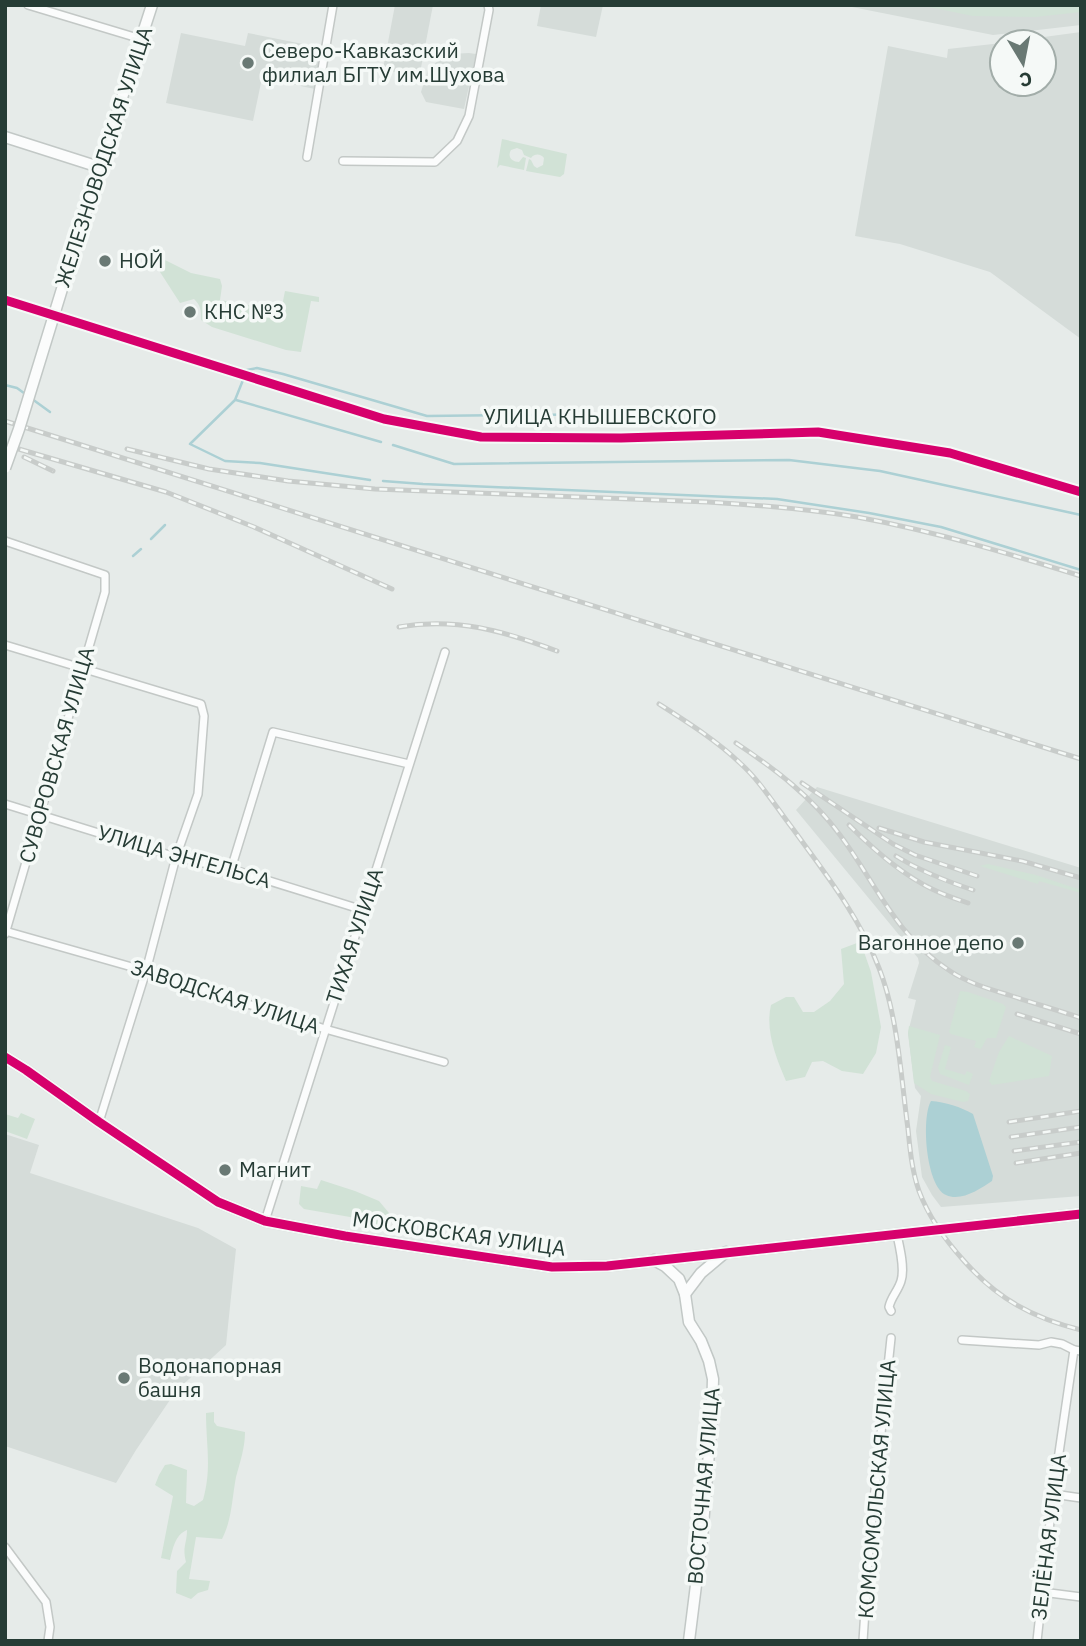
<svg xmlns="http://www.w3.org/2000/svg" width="1086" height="1646" viewBox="0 0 1086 1646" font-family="'IBM Plex Sans',sans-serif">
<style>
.built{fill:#d5dcd9}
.green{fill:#d1e2d6}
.water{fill:#acd0d4}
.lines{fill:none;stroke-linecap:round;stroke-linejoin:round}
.stream{stroke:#acd0d4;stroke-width:2.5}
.street-casing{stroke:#c3c8c6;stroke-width:10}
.secondary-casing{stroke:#c2c8c6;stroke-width:13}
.street{stroke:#fbfcfc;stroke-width:7}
.secondary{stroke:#fbfcfc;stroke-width:10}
.rail-casing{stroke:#c8ccca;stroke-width:5}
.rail{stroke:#f5f9f7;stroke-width:2.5;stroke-dasharray:8;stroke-linecap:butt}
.secondary-bridge-casing{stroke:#c2c8c6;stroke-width:13;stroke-linecap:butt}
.secondary-bridge{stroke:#fbfcfc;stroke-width:10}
.cycleway-casing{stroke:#f5f9f7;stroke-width:13}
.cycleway{stroke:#d6006c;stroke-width:9}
.poi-dot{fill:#697974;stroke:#f5f9f7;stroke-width:2.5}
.labels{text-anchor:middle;stroke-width:7;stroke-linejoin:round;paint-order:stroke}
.poi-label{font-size:21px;fill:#263c35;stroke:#f5f9f7;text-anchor:start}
.street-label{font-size:21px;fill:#263c35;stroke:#f5f9f7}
</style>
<rect width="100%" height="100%" fill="#e6ebe9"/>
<!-- built -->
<g class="built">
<polygon points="395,5 433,5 419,78 383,69"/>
<polygon points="541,5 603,5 596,37 537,26"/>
<polygon points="842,5 1081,5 1081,25 993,35"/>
<polygon points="1081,32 1081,339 990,272 900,244 855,236 888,46 947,58 948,49 1002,43 1002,84 1044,84 1044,42 1007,42"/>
<polygon points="181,33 245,46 248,33 323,48 315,89 262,78 253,121 166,103"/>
<polygon points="469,53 476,54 464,109 426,102 421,92 428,70 440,59 450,54"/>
<polygon points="817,787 1081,868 1081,1196 941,1207 932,1195 922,1177 916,1131 921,1096 915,1088 908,1033 916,1000 908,998 919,963 918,958 796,810"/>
<polygon points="5,1134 39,1145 30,1173 198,1228 236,1249 226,1345 176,1391 136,1450 116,1483 5,1446"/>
</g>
<!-- green -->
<g class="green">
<polygon points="919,5 1081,5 1081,12 1035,17 973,16"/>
<path d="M502,139L567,154L564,174L560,177L526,171L529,159L531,160L534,166L537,168L543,165L544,158C541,154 535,153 531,158L524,155L522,150L517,148L511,150C507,157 512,162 519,162L523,157L526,158L524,170L500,165L497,168Z"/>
<path d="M157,256L191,273L220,279L222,286L220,300L281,311L285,291L319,297V302L311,301L301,352L286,350L212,327L201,320C201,310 201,306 194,299L180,303L151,258Z"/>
<polygon points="988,864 1036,875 1078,889 1081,891 1081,893 1039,881 1038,884 980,866"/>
<path d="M857,943L864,952L871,972L881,1027L876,1053L863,1074L842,1071L823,1061L812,1062L805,1077L786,1081C776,1058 765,1030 771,1005L786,997H794L803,1012H814L830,1001L844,984L841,949Z"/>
<polygon points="960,991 968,992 1003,1004 1006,1007 996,1038 987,1038 981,1049 974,1047 976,1041 951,1034 949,1032"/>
<polygon points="909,1026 940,1035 930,1077 932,1081 966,1091 970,1094 968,1101 963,1102 931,1094 914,1083 908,1033"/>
<polygon points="1009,1036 1052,1056 1049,1076 992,1085 989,1081 999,1052"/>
<polygon points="945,1045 951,1047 945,1069 965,1075 967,1071 973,1074 969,1085 940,1074 938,1068"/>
<polygon points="21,1113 35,1119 27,1139 5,1131 5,1114 18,1118"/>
<polygon points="321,1180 355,1191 379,1201 389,1213 384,1227 350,1217 304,1209 299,1204 301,1186 317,1189"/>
<path d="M214,1412V1422L217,1426L245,1432C245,1448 240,1462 236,1477C232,1498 232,1520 222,1539L196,1537L189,1579L210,1581L208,1590L198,1593L191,1599L176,1593L177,1571L186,1562C182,1547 187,1544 187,1530C175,1535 173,1548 170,1560L161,1558L173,1496L155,1485L159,1475L165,1465L171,1464L187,1470L186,1503L194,1506L203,1500C212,1468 206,1445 206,1413Z"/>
</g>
<!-- water -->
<path class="water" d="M931,1101C945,1102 961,1107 973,1114L993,1176L992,1181C980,1189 961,1202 946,1195C926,1186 921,1118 931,1101Z"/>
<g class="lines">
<!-- stream -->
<g class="stream">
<polyline points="5,385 17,388 50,412"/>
<polyline points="236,400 381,442"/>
<polyline points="393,445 454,464 789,460 880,471 1081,515"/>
<polyline points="370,480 260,463 225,461 190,444 235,400 247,370 257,368 283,374 427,416 614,414"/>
<polyline points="383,481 423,484 777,499 869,513 941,527 1081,570"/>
<polyline points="151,539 165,525"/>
<polyline points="133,556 141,549"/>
</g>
<!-- street casing -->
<g class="street-casing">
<g id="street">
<polyline points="28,5 141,39"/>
<polyline points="307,157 333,5"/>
<polyline points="343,161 435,162 457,141 469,116 489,10 488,5"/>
<polyline points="5,300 384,419 481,437 621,438 818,432 950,453 1081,492"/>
<polyline points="5,541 105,575 105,592 5,934"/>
<polyline points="5,645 201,704 204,716 198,794 176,857 146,971 99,1122"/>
<polyline points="5,804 176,857 231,869 363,910"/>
<polyline points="231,869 273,732 409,764"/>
<polyline points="5,931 146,971 325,1029 444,1062"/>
<polyline points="265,1221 445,652"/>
<path d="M891,1311L889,1307C891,1297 898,1291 901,1281C905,1269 900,1248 897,1235"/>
<polyline points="962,1340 1039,1345 1051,1342 1062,1344 1074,1350 1081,1351"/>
<polyline points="1053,1494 1081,1498"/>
<polyline points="5,1547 46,1602 50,1627 48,1641"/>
<polyline points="1042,1592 1081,1597"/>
<polyline points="863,1641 869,1548 891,1338"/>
<polyline points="1037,1641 1053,1494 1074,1350"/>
</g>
</g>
<!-- secondary casing -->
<g class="secondary-casing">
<g id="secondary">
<polyline points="5,137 99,167"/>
<polyline points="97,175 152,5"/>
<polyline points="5,1057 26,1070 99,1122 218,1202 265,1221 345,1236 552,1267 607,1266 1081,1214"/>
<polyline points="654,1260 665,1266 679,1279 685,1294 689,1322 701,1341 709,1361 713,1379 712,1416 702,1537 689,1641"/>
<polyline points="685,1294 701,1273 726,1252"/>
</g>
</g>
<!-- street -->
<use href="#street" class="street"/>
<!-- secondary -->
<use href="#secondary" class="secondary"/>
<!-- rail casing -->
<g class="rail-casing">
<g id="rail">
<polyline points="5,421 1081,759"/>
<polyline points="5,445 166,492 254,527 392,589"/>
<path d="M127,449L209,469L288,481L375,489L708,502C758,505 808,509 857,517C933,531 1007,553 1081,576"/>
<polyline points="24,457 53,471"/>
<path d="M399,627C456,617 504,631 557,651"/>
<path d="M659,704C687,722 716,740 740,763C761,782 776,807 793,829C825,873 859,916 879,968C898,1016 901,1078 908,1129C910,1150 912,1171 919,1191C929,1218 945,1240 965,1262C998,1299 1033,1318 1081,1330"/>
<path d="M736,743C775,769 812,797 840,835C877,885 895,935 950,971C968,983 989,989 1009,995C1033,1003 1057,1010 1081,1018"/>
<polyline points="802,783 893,844 915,855 977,876"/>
<path d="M849,825C873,849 901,874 932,889C944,895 956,899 968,903"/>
<polyline points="879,828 924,842 1022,861 1081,878"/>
<path d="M896,856C920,871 946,881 973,890"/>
<polyline points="1017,1014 1081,1034"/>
<polyline points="1009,1122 1081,1111"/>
<polyline points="1011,1137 1081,1127"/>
<polyline points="1014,1151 1081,1142"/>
<polyline points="1016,1163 1081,1153"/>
</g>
</g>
<!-- rail -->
<use href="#rail" class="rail"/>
<!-- secondary-bridge casing -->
<g class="secondary-bridge-casing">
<polyline id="secondary-bridge" points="5,468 19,429 97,175"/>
</g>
<!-- secondary-bridge -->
<use href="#secondary-bridge" class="secondary-bridge"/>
<!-- cycleway casing -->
<g class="cycleway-casing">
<g id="cycleway">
<polyline points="5,300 384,419 481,437 621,438 818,432 950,453 1081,492"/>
<polyline points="5,1057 26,1070 99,1122 218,1202 265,1221 345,1236 552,1267 607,1266 1081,1214"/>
</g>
</g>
<!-- cycleway -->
<use href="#cycleway" class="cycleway"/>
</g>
<!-- markers -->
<g class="poi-dot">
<circle cx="248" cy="63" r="7"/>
<circle cx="105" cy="261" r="7"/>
<circle cx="190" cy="312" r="7"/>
<circle cx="1018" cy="943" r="7"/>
<circle cx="225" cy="1170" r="7"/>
<circle cx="124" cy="1378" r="7"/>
</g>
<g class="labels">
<!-- poi labels -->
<g class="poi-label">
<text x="262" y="58">Северо-Кавказский<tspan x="262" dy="24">филиал БГТУ им.Шухова</tspan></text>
<text x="119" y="268">НОЙ</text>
<text x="204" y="319">КНС №3</text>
<text x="1004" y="950" text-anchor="end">Вагонное депо</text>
<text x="239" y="1177">Магнит</text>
<text x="138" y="1373">Водонапорная<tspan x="138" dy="24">башня</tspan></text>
</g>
<!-- street labels -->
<g class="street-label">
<text transform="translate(104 157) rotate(-72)" y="7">ЖЕЛЕЗНОВОДСКАЯ УЛИЦА</text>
<text x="600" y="424">УЛИЦА КНЫШЕВСКОГО</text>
<text transform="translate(57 755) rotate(-74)" y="7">СУВОРОВСКАЯ УЛИЦА</text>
<text transform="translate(184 857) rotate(16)" y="7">УЛИЦА ЭНГЕЛЬСА</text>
<text transform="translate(355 936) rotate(-72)" y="7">ТИХАЯ УЛИЦА</text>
<text transform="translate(225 997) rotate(18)" y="7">ЗАВОДСКАЯ УЛИЦА</text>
<text transform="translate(459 1234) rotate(8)" y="7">МОСКОВСКАЯ УЛИЦА</text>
<text transform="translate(704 1486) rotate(-85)" y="7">ВОСТОЧНАЯ УЛИЦА</text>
<text transform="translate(877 1489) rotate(-85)" y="7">КОМСОМОЛЬСКАЯ УЛИЦА</text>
<text transform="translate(1049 1537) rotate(-83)" y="7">ЗЕЛЁНАЯ УЛИЦА</text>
</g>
</g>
<!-- border -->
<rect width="1086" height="1646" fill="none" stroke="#263c35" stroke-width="14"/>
<!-- north arrow -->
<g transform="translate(1023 63) rotate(170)"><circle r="33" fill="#f5f9f7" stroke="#a2ada9" stroke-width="2"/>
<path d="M0-5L12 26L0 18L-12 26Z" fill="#697974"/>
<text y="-10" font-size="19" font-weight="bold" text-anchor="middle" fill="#263c35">С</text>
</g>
</svg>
